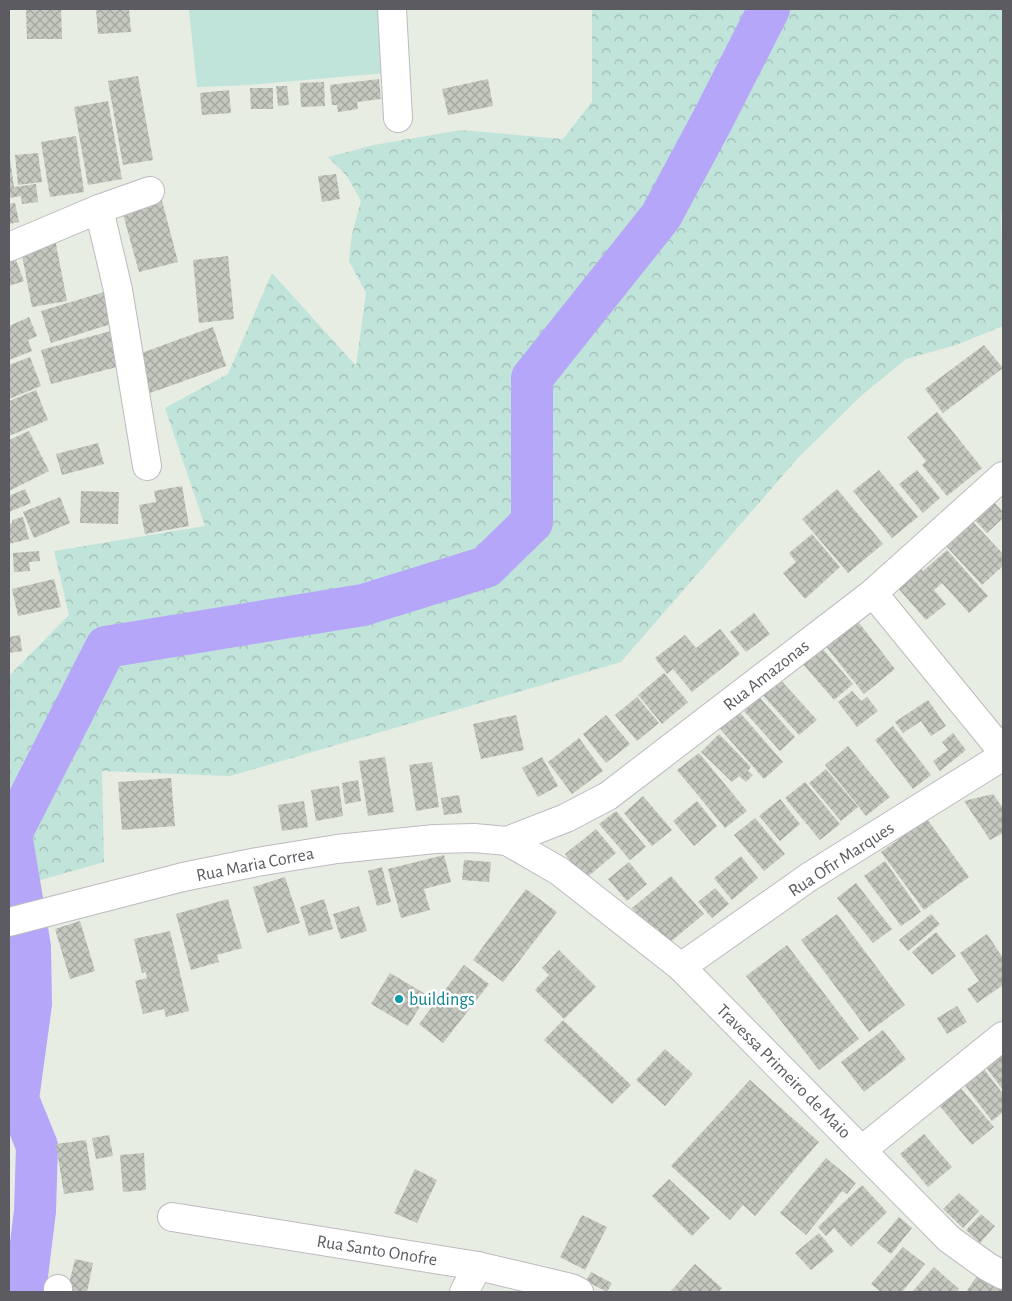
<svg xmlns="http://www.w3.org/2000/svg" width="1012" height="1301" viewBox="0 0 1012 1301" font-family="'Alegreya Sans',sans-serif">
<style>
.forest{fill:url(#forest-crowns)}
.pitch{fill:#c0e3da}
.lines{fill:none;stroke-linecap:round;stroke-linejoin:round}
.river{stroke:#b5a6f9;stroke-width:42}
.building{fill:url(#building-cross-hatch)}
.minor-casing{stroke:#bdbac0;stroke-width:30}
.minor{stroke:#fff;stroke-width:28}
.culture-dot{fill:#0f9aa8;stroke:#fff;stroke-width:2}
.labels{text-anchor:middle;stroke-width:5;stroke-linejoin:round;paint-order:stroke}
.street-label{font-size:18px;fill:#5d5b62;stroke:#fff}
.culture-label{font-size:18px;fill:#0d838f;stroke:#fff;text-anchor:start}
</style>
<defs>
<pattern id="forest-crowns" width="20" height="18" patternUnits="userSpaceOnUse" patternTransform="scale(1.25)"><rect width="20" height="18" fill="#c0e3da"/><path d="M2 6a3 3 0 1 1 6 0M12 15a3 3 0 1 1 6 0" fill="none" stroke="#9fbbb4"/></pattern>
<pattern id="building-cross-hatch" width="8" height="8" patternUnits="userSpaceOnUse" patternTransform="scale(1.25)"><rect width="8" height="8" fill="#c4c8bf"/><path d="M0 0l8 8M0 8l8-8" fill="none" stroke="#a2a59f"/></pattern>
</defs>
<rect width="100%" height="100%" fill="#e7ede3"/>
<!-- forest -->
<polygon class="forest" points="592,9 1003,9 1003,207 1001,217 1003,270 1003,326 956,345 906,359 862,395 798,458 621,662 230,776 102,771 104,862 9,889 9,676 69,615 54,551 205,526 165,408 228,374 272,273 356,366 366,293 349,261 352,234 361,201 347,176 328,157 374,145 461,130 563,139 592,102"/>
<!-- pitch -->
<polygon class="pitch" points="189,9 381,9 385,73 249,85 197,87"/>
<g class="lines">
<!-- river -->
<polyline class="river" points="25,1292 35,1211 37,1146 18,1099 31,1004 30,947 11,834 106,647 363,605 486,567 532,522 532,378 661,216 712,121 769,9"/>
</g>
<!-- building -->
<g class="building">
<polygon points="26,9 61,9 62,39 27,39"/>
<polygon points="96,9 129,9 131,32 98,34"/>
<polygon points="138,76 153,160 123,165 108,81"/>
<polygon points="379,79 381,99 357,102 358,109 338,112 337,105 332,105 330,85"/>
<polygon points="488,79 493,106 448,115 442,89"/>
<polygon points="324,82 325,106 301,107 300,83"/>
<polygon points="276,86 287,86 289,105 278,106"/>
<polygon points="250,88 273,88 273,109 251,109"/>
<polygon points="229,90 231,113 202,115 200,93"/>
<polygon points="108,101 122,179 88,185 74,107"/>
<polygon points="76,136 84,192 50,197 41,142"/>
<polygon points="38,153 42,182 18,185 15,155"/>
<polygon points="9,159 10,159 14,187 36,184 38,202 22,204 21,196 9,198"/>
<polygon points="336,174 340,199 322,202 318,176"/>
<polygon points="161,197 178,262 139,272 121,207"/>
<polygon points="15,203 19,222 9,224 9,204"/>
<polygon points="55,239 67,301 32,307 20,245"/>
<polygon points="12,250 24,281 9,286 9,251"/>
<polygon points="228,256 234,319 199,323 193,260"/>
<polygon points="104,292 114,323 51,343 41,311"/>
<polygon points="29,317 37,336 28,340 32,351 9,360 9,326"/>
<polygon points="213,327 226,366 150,393 136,355"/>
<polygon points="111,331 121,366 51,384 41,350"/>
<polygon points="984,345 1003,368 943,413 925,389"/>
<polygon points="30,357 41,386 9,399 9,365"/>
<polygon points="36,390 48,420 9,436 9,401"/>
<polygon points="937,412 982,468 947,496 922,465 926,461 907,437"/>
<polygon points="29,431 49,471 9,491 9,440"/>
<polygon points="98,443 104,464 62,475 56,454"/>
<polygon points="879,470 918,517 892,538 853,491"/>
<polygon points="917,470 940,498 923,513 899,484"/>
<polygon points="182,486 189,526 145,534 139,505 156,502 154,491"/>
<polygon points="25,489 31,503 9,512 9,496"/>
<polygon points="837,489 883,544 848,573 802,519"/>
<polygon points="81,491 119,492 118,524 80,523"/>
<polygon points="60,497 70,523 34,538 23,512"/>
<polygon points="992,500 1003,512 1003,518 987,533 973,518"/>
<polygon points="23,517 29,539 9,544 9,524 12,523 12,520"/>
<polygon points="973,522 1003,554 1003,566 982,585 946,546"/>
<polygon points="812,534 840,567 805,599 783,573 796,562 789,553"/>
<polygon points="947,550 988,596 969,613 942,583 934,590 946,604 926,620 897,587 920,567 923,571"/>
<polygon points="39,551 40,561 29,562 30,571 14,572 13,553"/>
<polygon points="54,579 61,607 18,616 12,589"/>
<polygon points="754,613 770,634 746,652 730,632"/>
<polygon points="852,614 895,669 864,694 820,639"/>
<polygon points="720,629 740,654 692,692 673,669 667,674 655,658 685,635 696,648"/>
<polygon points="20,635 22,651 9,653 9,637"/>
<polygon points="821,647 853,684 834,700 802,663"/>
<polygon points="664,673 688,702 662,724 638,695"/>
<polygon points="776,675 817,720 799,735 759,691"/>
<polygon points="852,691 861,701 867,697 878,711 857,727 838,702"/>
<polygon points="637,697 659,723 637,741 615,715"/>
<polygon points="759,697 795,737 780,751 744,711"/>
<polygon points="928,700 946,726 931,736 921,721 903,733 895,722"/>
<polygon points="735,707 783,762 764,779 715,723"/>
<polygon points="516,715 524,750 481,759 473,724"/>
<polygon points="606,715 630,744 606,763 583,734"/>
<polygon points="893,726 931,775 913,789 875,740"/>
<polygon points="953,733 966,750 940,771 933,761 948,750 942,742"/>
<polygon points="719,734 751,767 748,771 753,775 746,782 739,776 732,782 701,752"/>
<polygon points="579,738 603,771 572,794 548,762"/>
<polygon points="848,746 890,797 866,816 825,765"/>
<polygon points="699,753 747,811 725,828 677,770"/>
<polygon points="385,757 394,812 368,816 359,761"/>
<polygon points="542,757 558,786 538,797 522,768"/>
<polygon points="432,762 439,807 416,811 409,765"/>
<polygon points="826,769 858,807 841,821 809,783"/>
<polygon points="171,778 175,826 122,830 118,782"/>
<polygon points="358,780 361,801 345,804 342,783"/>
<polygon points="805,782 840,824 820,840 785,798"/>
<polygon points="339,786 343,816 316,821 311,790"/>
<polygon points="993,794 1003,808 1003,833 990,840 964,801"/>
<polygon points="459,795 462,813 444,815 441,798"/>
<polygon points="643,796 672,830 652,846 624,813"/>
<polygon points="780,799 800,824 780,841 759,816"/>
<polygon points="304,801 308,827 282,831 278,805"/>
<polygon points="697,801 717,826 694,846 673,821"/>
<polygon points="616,811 646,847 630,860 599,824"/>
<polygon points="755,818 785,854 764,871 734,835"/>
<polygon points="927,819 969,877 924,910 881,852"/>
<polygon points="596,829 616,853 585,879 565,854"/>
<polygon points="444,855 451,882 424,889 430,910 401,918 388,869"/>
<polygon points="741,856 758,878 732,900 714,878"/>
<polygon points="464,860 491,862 489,882 462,880"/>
<polygon points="885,861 921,912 901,926 864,876"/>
<polygon points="629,862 647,884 627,901 608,879"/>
<polygon points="382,867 391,902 377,906 368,871"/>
<polygon points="671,876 704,914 669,943 657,928 652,932 632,908"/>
<polygon points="285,877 300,923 267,933 253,887"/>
<polygon points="856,883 892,929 873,943 837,898"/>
<polygon points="715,888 729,904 712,918 698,902"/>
<polygon points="526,889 557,912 503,982 473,960"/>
<polygon points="228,899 242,948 217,955 219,962 191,970 176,914"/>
<polygon points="324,899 333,929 309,936 300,907"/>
<polygon points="359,906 367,931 341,939 333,914"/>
<polygon points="837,914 905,1005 869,1032 801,940"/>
<polygon points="931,914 940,924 908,951 899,940"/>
<polygon points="80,921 95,971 70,979 55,929"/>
<polygon points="170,931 189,1011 166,1017 164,1009 143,1014 135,981 147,978 146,972 142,973 134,939"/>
<polygon points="936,932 956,956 932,975 912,952"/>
<polygon points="987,934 1003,958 1003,985 977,1003 967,989 979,981 960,953"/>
<polygon points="787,945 859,1039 819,1070 746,976"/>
<polygon points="559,950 596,987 564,1019 535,990 549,975 542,968"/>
<polygon points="464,965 489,984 443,1043 419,1024"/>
<polygon points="390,973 427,995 408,1026 371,1004"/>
<polygon points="957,1006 967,1022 947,1034 937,1018"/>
<polygon points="563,1020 631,1085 612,1104 544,1040"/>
<polygon points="883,1030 906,1059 864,1092 841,1062"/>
<polygon points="665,1049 693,1074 665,1106 636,1080"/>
<polygon points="1003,1053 1003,1090 985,1066"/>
<polygon points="983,1068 1003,1094 1003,1112 992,1121 963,1083"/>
<polygon points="750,1080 819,1142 755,1216 743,1205 730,1220 671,1166"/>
<polygon points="959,1086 994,1127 972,1145 938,1104"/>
<polygon points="924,1134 952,1167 928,1187 900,1154"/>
<polygon points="109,1135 113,1156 96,1159 92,1138"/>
<polygon points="86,1140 94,1190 64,1194 56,1144"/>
<polygon points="144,1153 146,1190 123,1192 120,1155"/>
<polygon points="826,1158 856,1183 847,1194 842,1191 806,1235 780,1213"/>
<polygon points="415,1169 437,1180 417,1223 394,1213"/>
<polygon points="669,1179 710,1218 692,1236 652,1196"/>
<polygon points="862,1185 887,1212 851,1247 834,1228 826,1236 818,1227"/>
<polygon points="959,1193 979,1211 963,1228 943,1209"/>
<polygon points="981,1214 995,1226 980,1243 966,1230"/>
<polygon points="582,1215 607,1227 585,1270 560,1257"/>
<polygon points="899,1217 912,1228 891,1254 877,1243"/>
<polygon points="819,1233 834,1251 811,1270 795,1253"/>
<polygon points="903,1247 925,1264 902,1292 881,1292 871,1284"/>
<polygon points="75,1259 93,1263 87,1292 67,1292"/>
<polygon points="695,1264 722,1288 718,1292 670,1292"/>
<polygon points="934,1267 959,1289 956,1292 912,1292"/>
<polygon points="591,1272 612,1283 607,1292 586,1281"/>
<polygon points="979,1273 1003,1289 1003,1292 966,1292"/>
</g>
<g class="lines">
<!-- minor casing -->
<g class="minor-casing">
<g id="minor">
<polyline points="392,9 398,118"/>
<polyline points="99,209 118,290 147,466"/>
<polyline points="9,247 99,209 150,191"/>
<polyline points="873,593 1003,752"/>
<polyline points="507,841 566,818 608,796 873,593 1003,476"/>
<polyline points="9,922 183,877 257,862 337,849 435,839 474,838 507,841 559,871 681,967 949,1239 988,1267 1003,1275"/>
<polyline points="681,967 809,877 1003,756"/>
<polyline points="862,1150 1003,1036"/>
<polyline points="172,1217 478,1266 571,1288 579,1292"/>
<polyline points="58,1289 58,1292"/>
<polyline points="464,1292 478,1266"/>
</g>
</g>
<!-- minor -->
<use href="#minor" class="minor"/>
</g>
<!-- markers -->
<circle class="culture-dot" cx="399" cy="999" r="5"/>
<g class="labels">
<!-- street labels -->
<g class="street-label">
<text transform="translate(766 675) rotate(-38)" y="6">Rua Amazonas</text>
<text transform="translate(841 859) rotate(-33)" y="6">Rua Ofir Marques</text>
<text transform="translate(255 864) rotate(-11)" y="6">Rua Maria Correa</text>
<text transform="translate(784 1071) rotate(45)" y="6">Travessa Primeiro de Maio</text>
<text transform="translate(377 1250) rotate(9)" y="6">Rua Santo Onofre</text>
</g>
<!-- culture labels -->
<g class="culture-label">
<text x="409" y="1005">buildings</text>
</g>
</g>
<!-- border -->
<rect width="1012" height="1301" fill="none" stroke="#5d5b62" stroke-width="20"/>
</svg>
